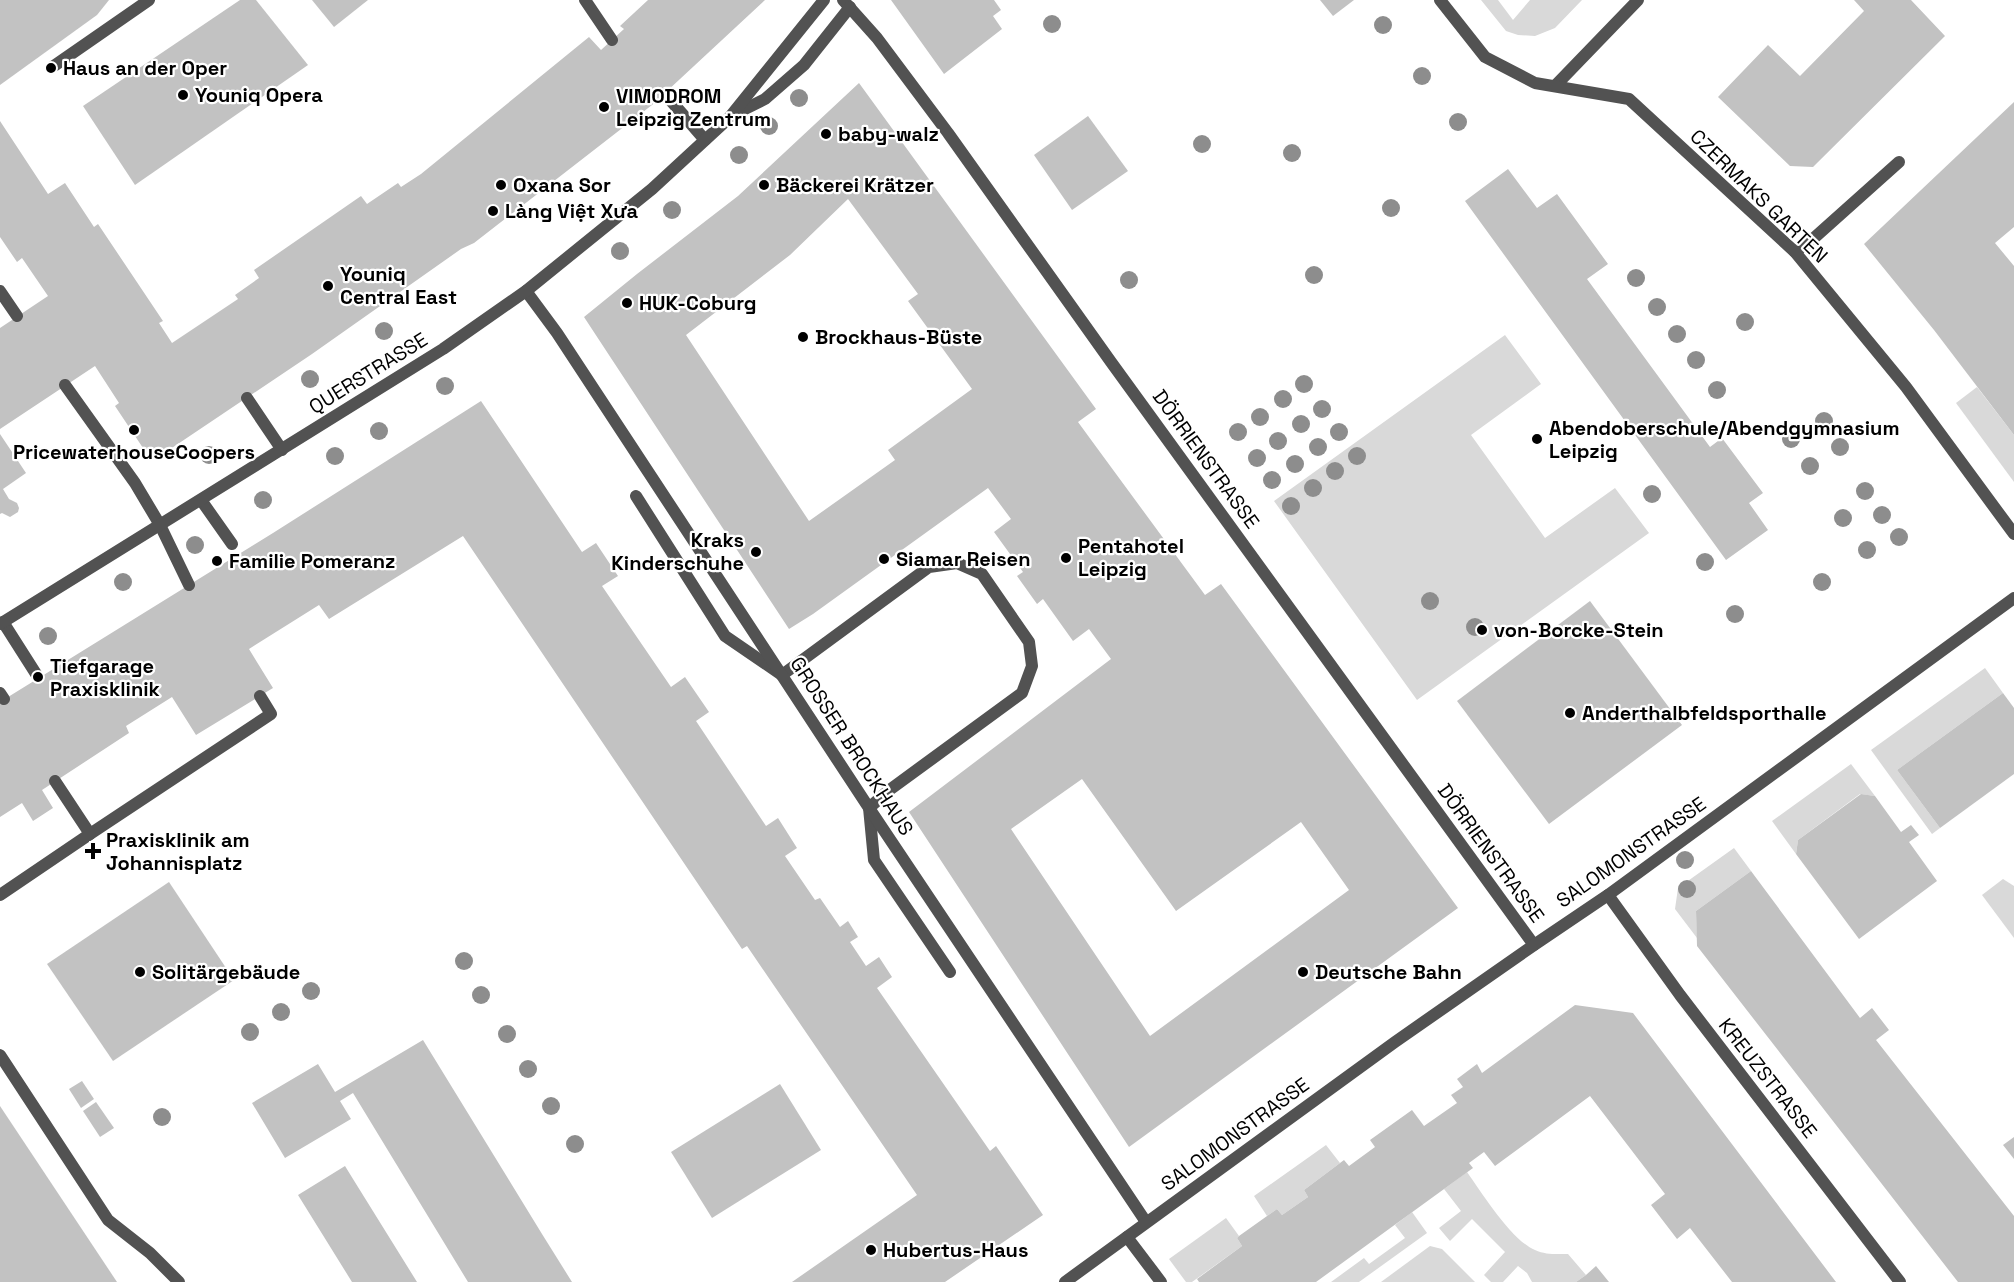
<svg xmlns="http://www.w3.org/2000/svg" width="2014" height="1282" viewBox="0 0 2014 1282" font-family="'Space Grotesk',sans-serif">
<style>
.green{fill:#d9d9d9}
.building{fill:#c2c2c2;fill-rule:evenodd}
.lines{fill:none;stroke-linecap:round;stroke-linejoin:round}
.service{stroke:#525252;stroke-width:12}
.minor{stroke:#525252;stroke-width:12}
.tree{fill:#8d8d8d}
.poi-dot{fill:#000;stroke:#fff;stroke-width:2}
.labels{text-anchor:middle;stroke-width:4.5;stroke-linejoin:round;paint-order:stroke}
.poi-label{font-size:20px;font-weight:bold;fill:#000;stroke:#fff;text-anchor:start}
.street-label{font-size:20px;fill:#000;stroke:#fff}
</style>
<rect width="100%" height="100%" fill="#fff"/>
<!-- green -->
<g class="green">
<polygon points="1481,0 1498,0 1513,20 1530,0 1582,0 1555,28 1535,36 1518,35 1506,31"/>
<polygon points="1505,335 1541,384 1471,435 1545,538 1615,488 1649,533 1417,700 1274,501"/>
<polygon points="1977,387 2014,435 2014,482 1956,403"/>
<polygon points="1985,668 2003,693 1897,770 1940,828 1932,834 1871,750"/>
<polygon points="1851,764 1875,796 1860,794 1798,840 1796,854 1772,821"/>
<polygon points="1734,848 1751,871 1696,911 1697,938 1675,909 1678,888"/>
<polygon points="2003,879 2014,886 2014,938 1982,895"/>
<polygon points="1326,1145 1340,1163 1304,1190 1308,1197 1282,1215 1277,1209 1267,1216 1254,1196"/>
<path d="M1467,1172C1482,1193 1512,1241 1535,1250C1546,1255 1556,1254 1568,1254L1586,1275L1576,1282H1532L1527,1273L1518,1266L1503,1282H1491L1484,1275L1505,1252L1472,1219L1450,1241L1439,1228L1461,1211L1444,1189Z"/>
<polygon points="1412,1212 1427,1233 1359,1282 1331,1282 1364,1258 1369,1264 1405,1238 1395,1225"/>
<polygon points="1226,1218 1239,1236 1237,1238 1242,1246 1192,1282 1186,1282 1169,1259"/>
<polygon points="1430,1246 1442,1249 1475,1282 1381,1282"/>
</g>
<!-- building -->
<g class="building">
<polygon points="0,0 109,0 97,15 0,85"/>
<polygon points="240,0 256,0 308,65 135,185 83,106"/>
<polygon points="312,0 368,0 334,27"/>
<polygon points="648,0 765,0 652,105 474,243 461,249 312,354 157,458 152,451 147,454 115,406 119,403 95,366 0,429 0,328 48,296 22,258 17,262 0,237 0,121 48,194 65,183 94,227 98,224 163,321 159,323 172,343 238,299 235,295 259,278 254,270 361,196 367,204 398,183 401,187 421,174 589,37 601,50 624,29 620,26"/>
<polygon points="891,0 994,0 1001,10 993,16 1002,29 944,74"/>
<polygon points="1320,0 1354,0 1333,16"/>
<polygon points="1854,0 1911,0 1945,36 1813,167 1790,166 1718,97 1768,45 1800,76 1864,11"/>
<path d="M859,83L1096,409L1078,422L1097,448L1205,595L1221,584L1458,908L1129,1147L909,812L1111,659L1089,629L1073,641L1043,599L1037,604L1017,576L1023,572L994,532L1011,519L988,488L813,614L789,629L584,317L637,274L738,196ZM848,199L918,294L908,301L972,389L888,450L895,460L809,521L686,335L790,255ZM1082,779L1176,911L1301,822L1349,890L1150,1036L1011,829Z"/>
<polygon points="2014,102 2014,227 1995,243 2014,266 2014,435 1934,330 1864,244"/>
<polygon points="1088,116 1128,171 1072,210 1034,155"/>
<polygon points="1508,169 1537,208 1557,194 1608,264 1587,279 1710,447 1722,438 1763,493 1749,503 1768,530 1726,560 1465,201"/>
<polygon points="481,401 582,552 596,543 618,576 602,586 671,687 685,677 709,712 696,721 766,826 778,818 797,848 785,856 815,900 820,898 840,927 848,921 858,937 850,942 866,966 879,957 892,977 877,988 990,1151 996,1146 1043,1215 945,1282 792,1282 917,1195 747,946 742,949 463,536 329,619 319,605 249,649 273,688 196,735 172,697 126,726 129,733 42,790 53,808 33,821 22,803 0,817 0,702 273,533"/>
<polygon points="0,434 26,473 3,489 9,499 17,503 19,508 18,512 10,517 2,513 0,514"/>
<polygon points="1590,601 1682,725 1549,824 1457,701"/>
<polygon points="2003,693 2014,708 2014,774 1940,828 1897,770"/>
<polygon points="1861,794 1875,796 1901,832 1911,825 1919,835 1909,842 1937,881 1859,939 1796,854 1798,840"/>
<polygon points="1751,871 1860,1018 1872,1008 1889,1030 1876,1040 2014,1216 2014,1282 1958,1282 1697,946 1696,911"/>
<polygon points="169,882 234,980 113,1061 47,964"/>
<polygon points="1575,1005 1633,1013 1836,1282 1732,1282 1690,1228 1677,1239 1651,1205 1665,1194 1590,1096 1495,1166 1484,1152 1469,1163 1473,1168 1316,1282 1199,1282 1197,1279 1242,1246 1237,1238 1239,1236 1277,1209 1282,1215 1308,1197 1304,1190 1344,1160 1349,1166 1375,1147 1370,1140 1412,1110 1424,1126 1457,1103 1451,1095 1463,1087 1457,1079 1477,1064 1482,1073"/>
<polygon points="423,1040 542,1234 572,1282 468,1282 353,1093 340,1101 351,1119 285,1158 252,1103 318,1064 335,1092"/>
<polygon points="82,1081 94,1099 81,1108 69,1089"/>
<polygon points="780,1084 821,1150 712,1218 671,1152"/>
<polygon points="96,1102 114,1128 100,1137 83,1111"/>
<polygon points="0,1106 117,1282 0,1282"/>
<polygon points="2014,1137 2014,1159 2003,1145"/>
<polygon points="345,1166 353,1179 417,1282 352,1282 298,1195"/>
<polygon points="1596,1266 1609,1282 1576,1282 1586,1275"/>
</g>
<g class="lines">
<!-- service -->
<g class="service">
<polyline points="585,0 612,40"/>
<polyline points="51,68 149,0"/>
<polyline points="1555,86 1638,0"/>
<polyline points="665,94 705,140"/>
<polyline points="1795,252 1814,238 1899,162"/>
<polyline points="0,291 17,316"/>
<polyline points="65,385 135,483 160,525 189,585"/>
<polyline points="247,398 282,450"/>
<polyline points="636,496 725,636 782,675 929,567 957,563 982,574 1029,642 1032,666 1022,693 888,791 869,808 874,860 950,972"/>
<polyline points="201,500 232,544"/>
<polyline points="3,622 38,677"/>
<polyline points="0,693 4,699"/>
<polyline points="90,834 271,714 260,696"/>
<polyline points="0,895 90,834 55,781"/>
<polyline points="0,1055 108,1220 150,1253 179,1282"/>
<polyline points="1127,1237 1161,1282"/>
</g>
<!-- minor -->
<g class="minor">
<polyline points="843,0 877,38 948,133 1111,362 1534,945"/>
<polyline points="1440,0 1485,57 1535,83 1629,99 1795,252 1906,387 2014,534"/>
<polyline points="735,114 765,99 804,65 850,7"/>
<polyline points="526,291 557,333 869,808 1146,1222"/>
<polyline points="0,624 443,349 526,291 652,189 729,118 824,0"/>
<polyline points="1608,895 1680,995 1900,1282"/>
<polyline points="1065,1282 1395,1042 1534,945 1608,895 2014,598"/>
</g>
</g>
<!-- trees -->
<g class="tree">
<circle cx="1052" cy="24" r="9"/>
<circle cx="1383" cy="25" r="9"/>
<circle cx="1422" cy="76" r="9"/>
<circle cx="799" cy="98" r="9"/>
<circle cx="1458" cy="122" r="9"/>
<circle cx="769" cy="126" r="9"/>
<circle cx="1202" cy="144" r="9"/>
<circle cx="1292" cy="153" r="9"/>
<circle cx="739" cy="155" r="9"/>
<circle cx="1391" cy="208" r="9"/>
<circle cx="672" cy="210" r="9"/>
<circle cx="620" cy="251" r="9"/>
<circle cx="1314" cy="275" r="9"/>
<circle cx="1636" cy="278" r="9"/>
<circle cx="1129" cy="280" r="9"/>
<circle cx="1657" cy="307" r="9"/>
<circle cx="1745" cy="322" r="9"/>
<circle cx="384" cy="331" r="9"/>
<circle cx="1677" cy="334" r="9"/>
<circle cx="1696" cy="360" r="9"/>
<circle cx="310" cy="379" r="9"/>
<circle cx="1304" cy="384" r="9"/>
<circle cx="445" cy="386" r="9"/>
<circle cx="1717" cy="390" r="9"/>
<circle cx="1283" cy="399" r="9"/>
<circle cx="1322" cy="409" r="9"/>
<circle cx="1260" cy="417" r="9"/>
<circle cx="1824" cy="421" r="9"/>
<circle cx="1301" cy="424" r="9"/>
<circle cx="379" cy="431" r="9"/>
<circle cx="1238" cy="432" r="9"/>
<circle cx="1339" cy="432" r="9"/>
<circle cx="1791" cy="439" r="9"/>
<circle cx="1278" cy="441" r="9"/>
<circle cx="1318" cy="447" r="9"/>
<circle cx="1840" cy="447" r="9"/>
<circle cx="209" cy="455" r="9"/>
<circle cx="335" cy="456" r="9"/>
<circle cx="1357" cy="456" r="9"/>
<circle cx="1257" cy="458" r="9"/>
<circle cx="1295" cy="464" r="9"/>
<circle cx="1810" cy="466" r="9"/>
<circle cx="1335" cy="471" r="9"/>
<circle cx="1272" cy="480" r="9"/>
<circle cx="1313" cy="488" r="9"/>
<circle cx="1865" cy="491" r="9"/>
<circle cx="1652" cy="494" r="9"/>
<circle cx="263" cy="500" r="9"/>
<circle cx="1291" cy="506" r="9"/>
<circle cx="1882" cy="515" r="9"/>
<circle cx="1843" cy="518" r="9"/>
<circle cx="1899" cy="537" r="9"/>
<circle cx="195" cy="545" r="9"/>
<circle cx="1867" cy="550" r="9"/>
<circle cx="1705" cy="562" r="9"/>
<circle cx="123" cy="582" r="9"/>
<circle cx="1822" cy="582" r="9"/>
<circle cx="1430" cy="601" r="9"/>
<circle cx="1735" cy="614" r="9"/>
<circle cx="1475" cy="627" r="9"/>
<circle cx="48" cy="636" r="9"/>
<circle cx="1685" cy="860" r="9"/>
<circle cx="1687" cy="889" r="9"/>
<circle cx="464" cy="961" r="9"/>
<circle cx="311" cy="991" r="9"/>
<circle cx="481" cy="995" r="9"/>
<circle cx="281" cy="1012" r="9"/>
<circle cx="250" cy="1032" r="9"/>
<circle cx="507" cy="1034" r="9"/>
<circle cx="528" cy="1069" r="9"/>
<circle cx="551" cy="1106" r="9"/>
<circle cx="162" cy="1117" r="9"/>
<circle cx="575" cy="1144" r="9"/>
</g>
<!-- markers -->
<g class="poi-dot">
<circle cx="51" cy="68" r="6"/>
<circle cx="183" cy="95" r="6"/>
<circle cx="604" cy="107" r="6"/>
<circle cx="826" cy="134" r="6"/>
<circle cx="501" cy="185" r="6"/>
<circle cx="764" cy="185" r="6"/>
<circle cx="493" cy="211" r="6"/>
<circle cx="328" cy="286" r="6"/>
<circle cx="627" cy="303" r="6"/>
<circle cx="803" cy="337" r="6"/>
<circle cx="134" cy="430" r="6"/>
<circle cx="1537" cy="439" r="6"/>
<circle cx="756" cy="552" r="6"/>
<circle cx="1066" cy="558" r="6"/>
<circle cx="884" cy="559" r="6"/>
<circle cx="217" cy="561" r="6"/>
<circle cx="1482" cy="630" r="6"/>
<circle cx="38" cy="677" r="6"/>
<circle cx="1570" cy="713" r="6"/>
<path d="M90 842h6v6h6v6h-6v6h-6v-6h-6v-6h6z"/>
<circle cx="140" cy="972" r="6"/>
<circle cx="1303" cy="972" r="6"/>
<circle cx="871" cy="1250" r="6"/>
</g>
<g class="labels">
<!-- poi labels -->
<g class="poi-label">
<text x="63" y="75">Haus an der Oper</text>
<text x="195" y="102">Youniq Opera</text>
<text x="616" y="103">VIMODROM<tspan x="616" dy="23">Leipzig Zentrum</tspan></text>
<text x="838" y="141">baby-walz</text>
<text x="513" y="192">Oxana Sor</text>
<text x="776" y="192">Bäckerei Krätzer</text>
<text x="505" y="218">Làng Việt Xưa</text>
<text x="340" y="281">Youniq<tspan x="340" dy="23">Central East</tspan></text>
<text x="639" y="310">HUK-Coburg</text>
<text x="815" y="344">Brockhaus-Büste</text>
<text x="1549" y="435">Abendoberschule/Abendgymnasium<tspan x="1549" dy="23">Leipzig</tspan></text>
<text x="134" y="459" text-anchor="middle">PricewaterhouseCoopers</text>
<text x="744" y="547" text-anchor="end">Kraks<tspan x="744" dy="23">Kinderschuhe</tspan></text>
<text x="1078" y="553">Pentahotel<tspan x="1078" dy="23">Leipzig</tspan></text>
<text x="896" y="566">Siamar Reisen</text>
<text x="229" y="568">Familie Pomeranz</text>
<text x="1494" y="637">von-Borcke-Stein</text>
<text x="50" y="673">Tiefgarage<tspan x="50" dy="23">Praxisklinik</tspan></text>
<text x="1582" y="720">Anderthalbfeldsporthalle</text>
<text x="106" y="847">Praxisklinik am<tspan x="106" dy="23">Johannisplatz</tspan></text>
<text x="152" y="979">Solitärgebäude</text>
<text x="1315" y="979">Deutsche Bahn</text>
<text x="883" y="1257">Hubertus-Haus</text>
</g>
<!-- street labels -->
<g class="street-label">
<text transform="translate(1759 196) rotate(44)" y="7">CZERMAKS GARTEN</text>
<text transform="translate(368 373) rotate(-32)" y="7">QUERSTRASSE</text>
<text transform="translate(1206 459) rotate(54)" y="7">DÖRRIENSTRASSE</text>
<text transform="translate(852 746) rotate(57)" y="7">GROSSER BROCKHAUS</text>
<text transform="translate(1631 852) rotate(-35)" y="7">SALOMONSTRASSE</text>
<text transform="translate(1491 853) rotate(54)" y="7">DÖRRIENSTRASSE</text>
<text transform="translate(1768 1078) rotate(52)" y="7">KREUZSTRASSE</text>
<text transform="translate(1235 1134) rotate(-36)" y="7">SALOMONSTRASSE</text>
</g>
</g>
</svg>
